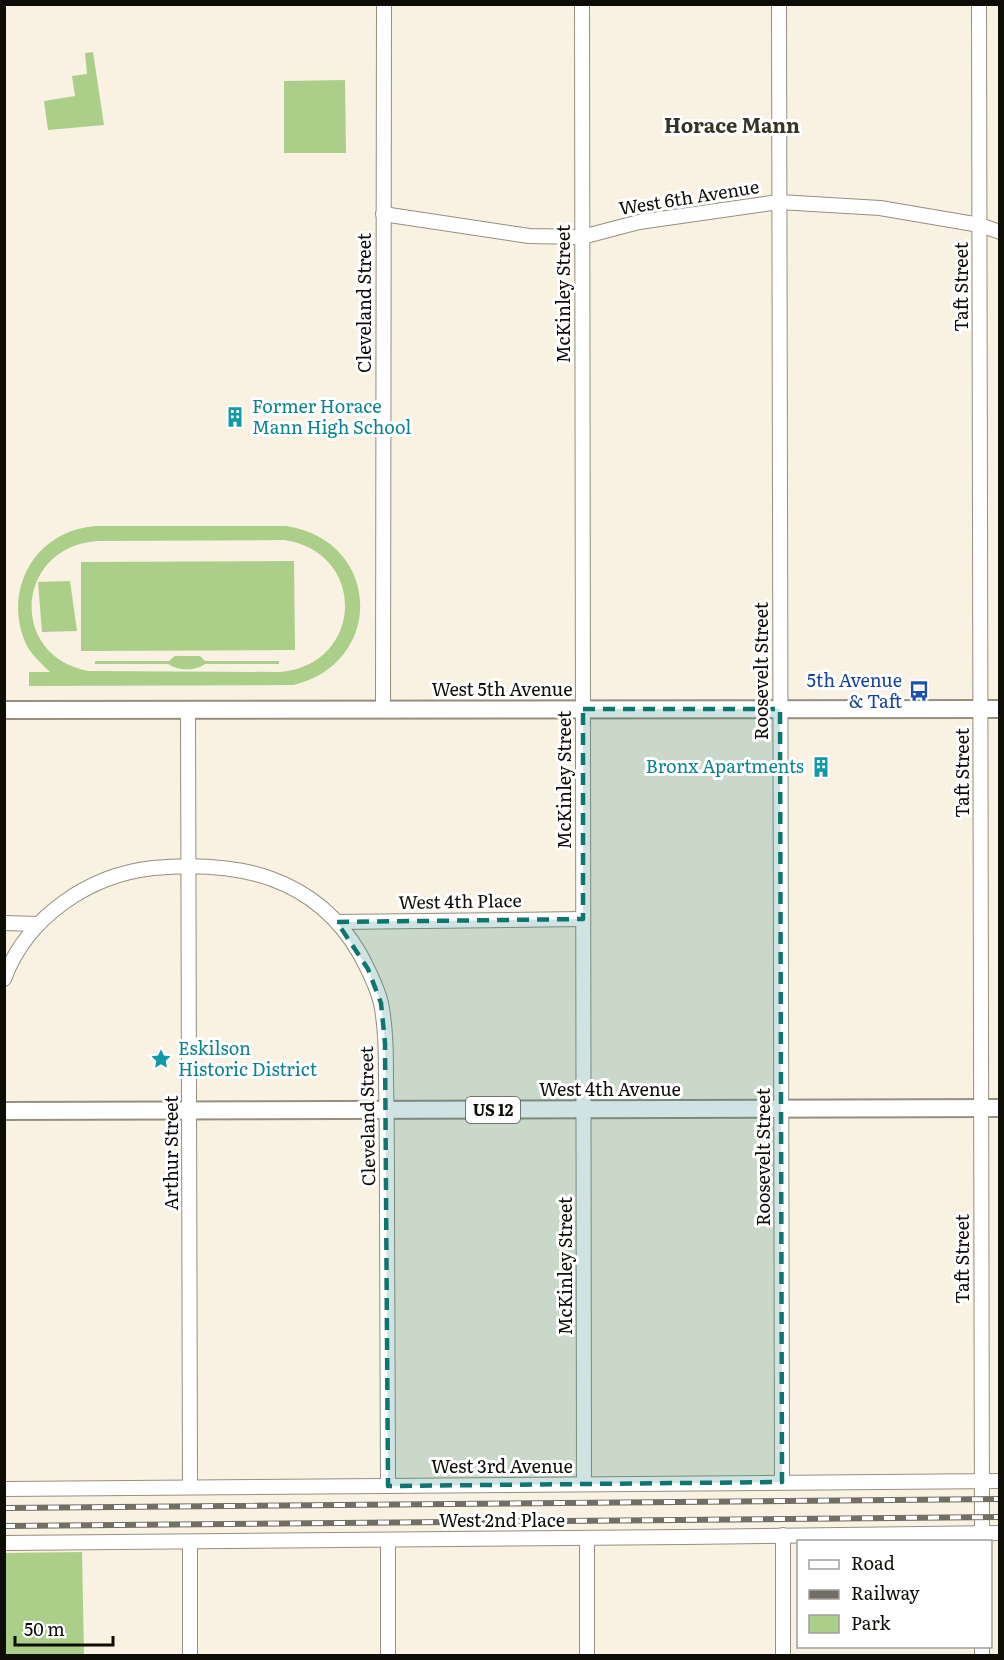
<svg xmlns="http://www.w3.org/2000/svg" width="1004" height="1660" viewBox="0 0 1004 1660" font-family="Literata,serif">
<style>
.green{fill:#abcf89;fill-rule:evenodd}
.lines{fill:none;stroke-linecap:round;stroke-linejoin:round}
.minor-casing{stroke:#968f80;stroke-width:16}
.major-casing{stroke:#968f80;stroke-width:20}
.minor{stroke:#fff;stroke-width:14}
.major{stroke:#fff;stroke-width:16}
.rail-casing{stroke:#736e65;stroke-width:6}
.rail{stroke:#fff;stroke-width:4;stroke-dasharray:11;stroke-linecap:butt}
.marked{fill:#0f766e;fill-opacity:0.2;stroke:#0f766e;stroke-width:4.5;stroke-dasharray:12 8;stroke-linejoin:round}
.labels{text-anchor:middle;stroke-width:6;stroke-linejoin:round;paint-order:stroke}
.shield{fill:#fff;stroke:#565551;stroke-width:1.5}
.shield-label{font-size:16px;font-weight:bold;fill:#0e0c07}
.street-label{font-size:18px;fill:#0e0c07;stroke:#fff}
.culture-label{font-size:18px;fill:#0d838f;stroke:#fff;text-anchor:start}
.transit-label{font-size:18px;fill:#164399;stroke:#fff;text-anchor:end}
.neighbourhood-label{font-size:20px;font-weight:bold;fill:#393326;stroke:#fff}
</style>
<rect width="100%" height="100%" fill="#f9f1e1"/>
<!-- green -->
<g class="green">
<polygon points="93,52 104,125 48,130 44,101 75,96 72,76 87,74 85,53"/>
<polygon points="345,80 346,153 284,153 284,81"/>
<path d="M96,526H286C381,540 386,662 294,685L29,686V672H50C42,664 34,657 28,648C0,593 34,530 96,526ZM284,540C368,552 364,665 280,672L88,671C8,656 15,547 97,541Z"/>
<polygon points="294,561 295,650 81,651 81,562"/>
<polygon points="70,581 77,631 42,632 38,582"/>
<path d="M175,656H200L205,661H279V664H205C196,671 178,671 168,664H95V661H169Z"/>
<polygon points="82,1552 84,1655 5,1655 5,1553"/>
</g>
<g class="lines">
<!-- minor casing -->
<g class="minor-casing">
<g id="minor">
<polyline points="582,4 584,1484"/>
<polyline points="779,4 782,1482"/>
<polyline points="979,4 982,1542"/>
<polyline points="383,214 529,236 582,237 639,222 779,202 880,208 980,225 1000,232"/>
<polyline points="188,710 190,1487"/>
<polyline points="383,710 384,4"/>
<polyline points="337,922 583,919"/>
<polyline points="4,923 38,924"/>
<path d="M4,979C27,917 89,875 153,868C237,860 315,876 360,954C368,969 377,987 381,1003C386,1029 386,1056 386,1081C387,1123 387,1166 387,1208C387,1300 388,1393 388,1486"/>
<polyline points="4,1489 1000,1481"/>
<polyline points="783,1535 783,1656"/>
<polyline points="190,1542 190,1656"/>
<polyline points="4,1543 685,1537 1000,1533"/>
<polyline points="982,1646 982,1656"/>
<polyline points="388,1656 388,1540"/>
<polyline points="587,1656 587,1538"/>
</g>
</g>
<!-- major casing -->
<g class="major-casing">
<g id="major">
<polyline points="4,710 1000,709"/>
<polyline points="4,1111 1000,1108"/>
</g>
</g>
<!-- minor -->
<use href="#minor" class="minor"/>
<!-- major -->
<use href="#major" class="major"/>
<!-- rail casing -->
<g class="rail-casing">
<g id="rail">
<polyline points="4,1508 1000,1499"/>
<polyline points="4,1526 1000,1517"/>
</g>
</g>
<!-- rail -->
<use href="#rail" class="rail"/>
</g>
<!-- marked area -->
<path class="marked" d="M583,709H780L782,1482L388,1486L385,1043L381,1003L368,969L337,922L583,919Z"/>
<!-- icons -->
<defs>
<g id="building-bare" transform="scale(1.62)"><path d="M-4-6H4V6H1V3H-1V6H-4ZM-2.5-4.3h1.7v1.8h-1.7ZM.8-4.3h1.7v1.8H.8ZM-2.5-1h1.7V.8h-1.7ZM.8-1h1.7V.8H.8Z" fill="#0f9aa8" stroke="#fff" stroke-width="2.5" paint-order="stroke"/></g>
<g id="bus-bare" transform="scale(1.62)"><path d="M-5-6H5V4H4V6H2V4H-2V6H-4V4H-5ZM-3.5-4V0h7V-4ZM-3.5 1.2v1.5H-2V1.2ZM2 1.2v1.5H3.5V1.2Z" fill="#1a4fb4" stroke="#fff" stroke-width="2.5" paint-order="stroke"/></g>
<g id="sight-bare" transform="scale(1.62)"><path d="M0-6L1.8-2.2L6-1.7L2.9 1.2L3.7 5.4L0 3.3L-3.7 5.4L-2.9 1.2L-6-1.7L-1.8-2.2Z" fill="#0f9aa8" stroke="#fff" stroke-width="2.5" paint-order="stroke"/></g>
</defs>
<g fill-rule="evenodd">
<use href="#building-bare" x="235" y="417"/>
<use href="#bus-bare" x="919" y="691"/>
<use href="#building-bare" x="821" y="767"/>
<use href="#sight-bare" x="161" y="1059"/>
</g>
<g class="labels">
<!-- shield labels -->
<rect class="shield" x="466" y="1097" width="54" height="26" rx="4.5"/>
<g class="shield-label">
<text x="493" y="1116">US 12</text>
</g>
<!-- street labels -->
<g class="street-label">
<text transform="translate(689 198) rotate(-9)" y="6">West 6th Avenue</text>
<text transform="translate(962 287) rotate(-90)" y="6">Taft Street</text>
<text transform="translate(564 294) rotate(-90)" y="6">McKinley Street</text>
<text transform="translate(365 303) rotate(-90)" y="6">Cleveland Street</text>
<text transform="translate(762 671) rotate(-90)" y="6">Roosevelt Street</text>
<text x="502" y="696">West 5th Avenue</text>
<text transform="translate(963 773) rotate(-90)" y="6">Taft Street</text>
<text transform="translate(565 780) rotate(-90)" y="6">McKinley Street</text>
<text transform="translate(460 902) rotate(-1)" y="6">West 4th Place</text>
<text x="610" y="1096">West 4th Avenue</text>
<text transform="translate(368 1116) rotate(-91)" y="6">Cleveland Street</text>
<text transform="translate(172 1153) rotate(-90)" y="6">Arthur Street</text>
<text transform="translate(764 1157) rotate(-90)" y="6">Roosevelt Street</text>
<text transform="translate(963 1259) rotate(-90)" y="6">Taft Street</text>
<text transform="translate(566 1266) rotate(-90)" y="6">McKinley Street</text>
<text x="502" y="1473">West 3rd Avenue</text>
<text x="502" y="1527">West 2nd Place</text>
</g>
<!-- culture labels -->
<g class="culture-label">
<text x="252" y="413">Former Horace<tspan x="252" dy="21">Mann High School</tspan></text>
<text x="804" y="773" text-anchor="end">Bronx Apartments</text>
<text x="178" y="1055">Eskilson<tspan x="178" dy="21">Historic District</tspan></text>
</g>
<!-- transit labels -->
<g class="transit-label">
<text x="902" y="687">5th Avenue<tspan x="902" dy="21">&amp; Taft</tspan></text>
</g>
<!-- neighbourhood labels -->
<g class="neighbourhood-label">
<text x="732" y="133">Horace Mann</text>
</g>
</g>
<!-- border -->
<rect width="1004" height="1660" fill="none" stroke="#0e0c07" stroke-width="12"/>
<!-- legend -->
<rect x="797" y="1540" width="195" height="108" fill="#ffffff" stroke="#9f9e9c" stroke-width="1.5"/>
<rect x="809" y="1560" width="30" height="9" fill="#ffffff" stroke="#9f9e9c" stroke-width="1.5"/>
<text x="851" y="1570" font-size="18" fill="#0e0c07">Road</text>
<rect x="809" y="1590" width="30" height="9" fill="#736e65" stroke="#9f9e9c" stroke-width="1.5"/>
<text x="851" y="1600" font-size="18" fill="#0e0c07">Railway</text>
<rect x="809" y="1615" width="30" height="18" fill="#abcf89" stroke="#9f9e9c" stroke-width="1.5"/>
<text x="851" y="1630" font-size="18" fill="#0e0c07">Park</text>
<!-- scale -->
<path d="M15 1636v9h98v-9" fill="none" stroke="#0e0c07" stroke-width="3"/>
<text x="24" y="1636" font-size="18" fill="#0e0c07" stroke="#ffffff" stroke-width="4.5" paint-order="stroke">50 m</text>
</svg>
